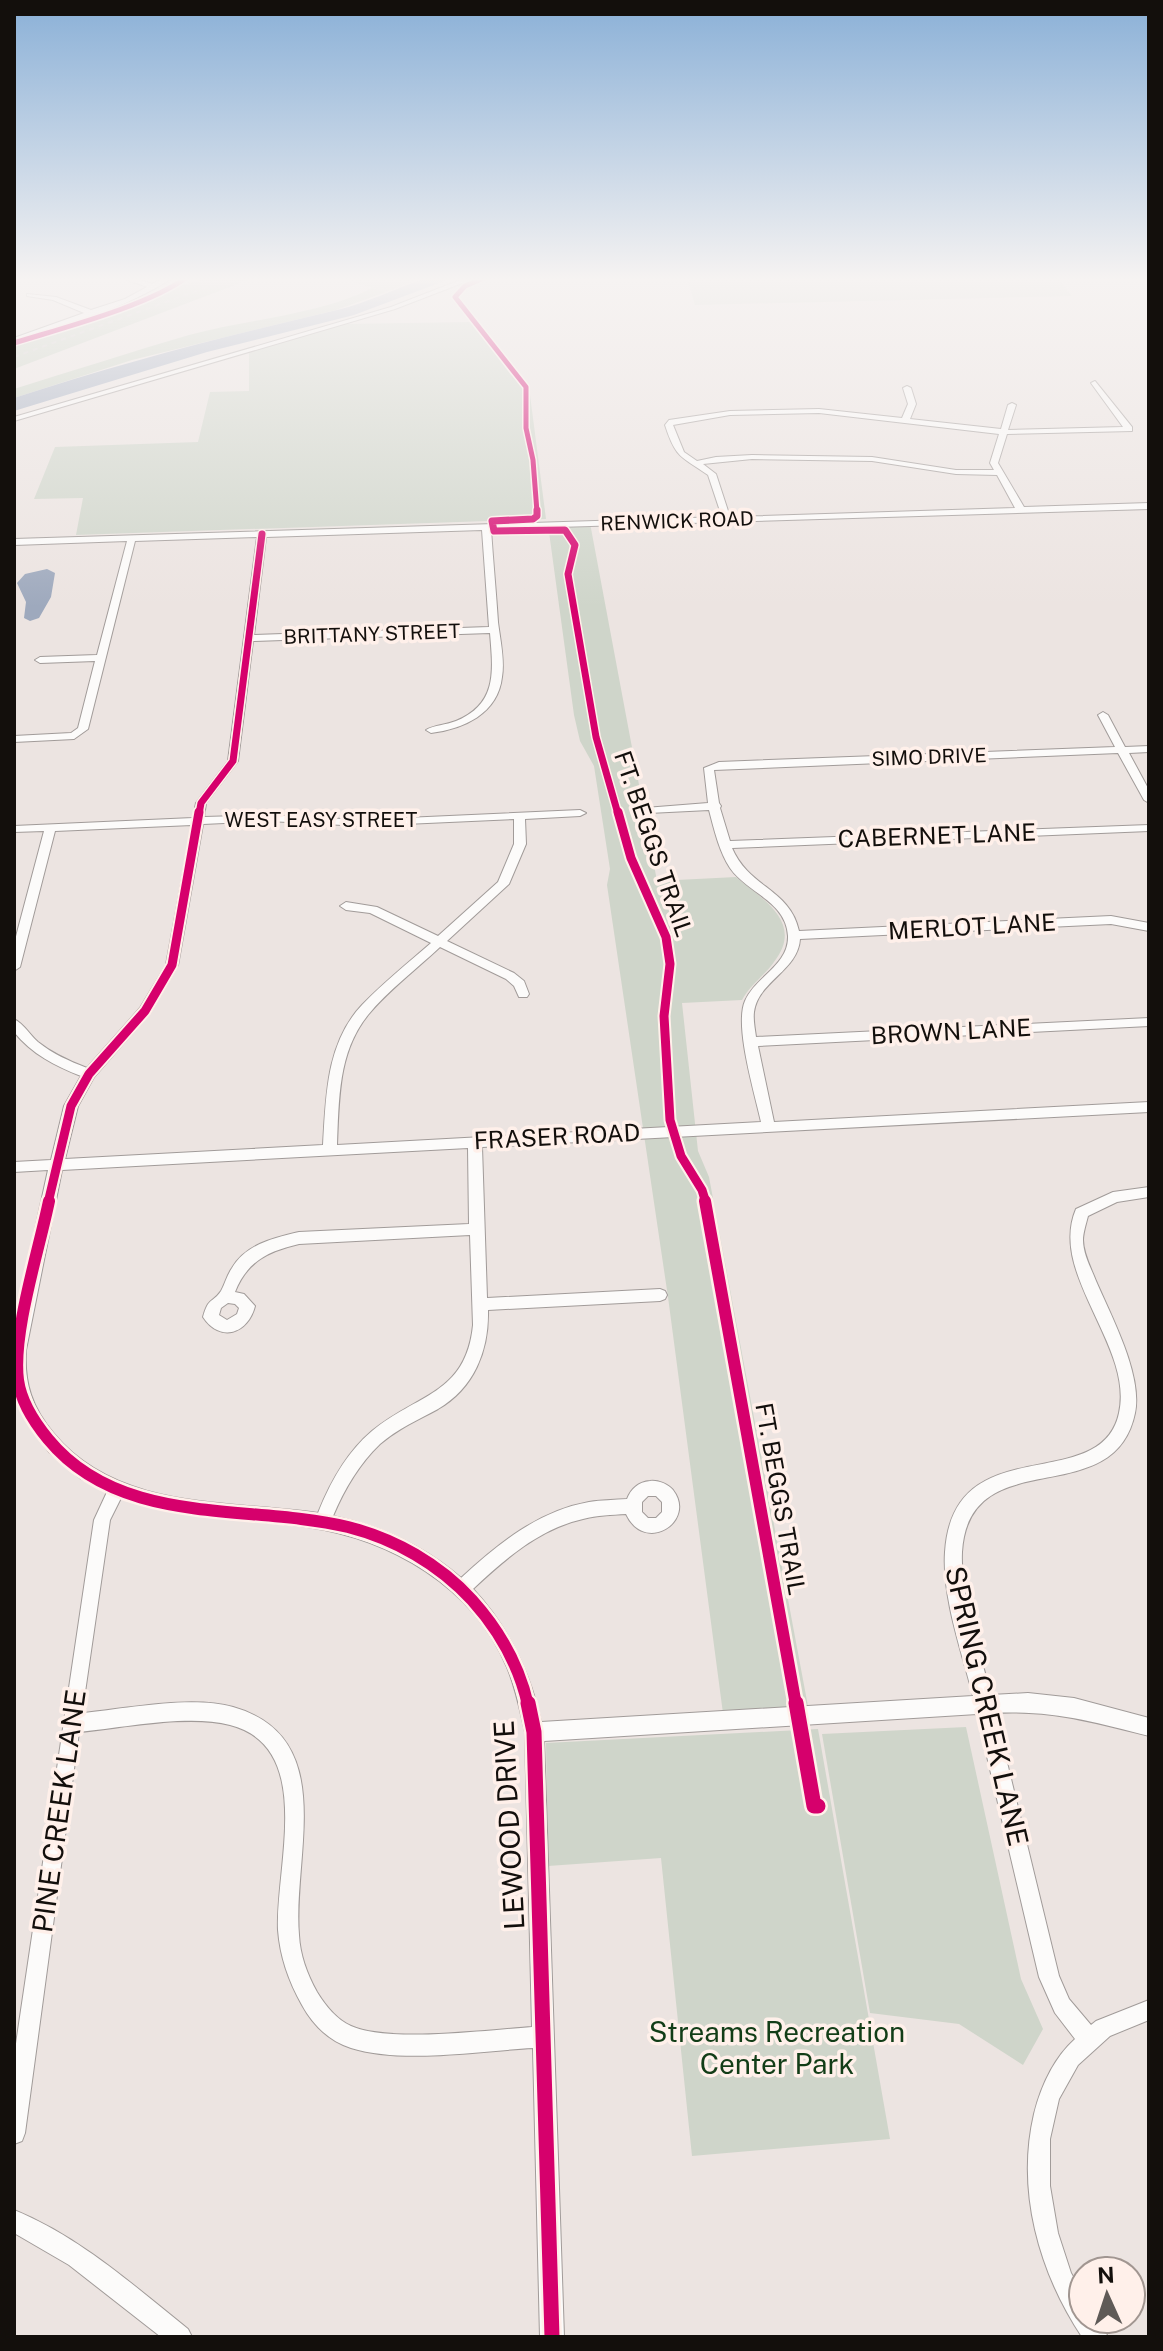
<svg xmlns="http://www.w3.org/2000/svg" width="1163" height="2351" viewBox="0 0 1163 2351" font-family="'Public Sans',sans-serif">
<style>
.green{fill:#cfd5ca}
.forest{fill:#c3cebe}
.water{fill:#9ea9bd}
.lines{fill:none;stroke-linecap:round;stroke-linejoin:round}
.minor-casing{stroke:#a19b99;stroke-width:2}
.minor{fill:#fcfbfa;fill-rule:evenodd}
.rail{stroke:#d1cfcd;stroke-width:2;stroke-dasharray:5 5;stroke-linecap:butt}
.cycleway-far4-casing{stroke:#fff0ea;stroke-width:8}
.cycleway-far3-casing{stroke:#fff0ea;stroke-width:10}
.cycleway-far2-casing{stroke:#fff0ea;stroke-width:13}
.cycleway-far1-casing{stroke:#fff0ea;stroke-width:17}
.cycleway-casing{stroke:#fff0ea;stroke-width:20}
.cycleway-far4{stroke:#d6006c;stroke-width:5}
.cycleway-far3{stroke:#d6006c;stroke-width:7}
.cycleway-far2{stroke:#d6006c;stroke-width:9}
.cycleway-far1{stroke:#d6006c;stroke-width:12}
.cycleway{stroke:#d6006c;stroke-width:15}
.labels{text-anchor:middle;stroke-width:7;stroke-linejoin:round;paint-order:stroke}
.far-street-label{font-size:20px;fill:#130f0c;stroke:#fff0ea}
.street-label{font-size:24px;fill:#130f0c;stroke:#fff0ea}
.near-street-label{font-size:28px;fill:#130f0c;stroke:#fff0ea}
.near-park-label{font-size:28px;fill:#123d17;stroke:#fff0ea}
</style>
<rect width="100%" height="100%" fill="#ece4e1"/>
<!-- green -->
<g class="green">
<polygon points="339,277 423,277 386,292"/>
<polygon points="687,277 1056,277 1072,296 695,305"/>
<polygon points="472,322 511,375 529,387 546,519 76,535 83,498 34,499 55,447 198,442 210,392 249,391 249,349 343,324"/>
<path d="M590,523L657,881L736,877C762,899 805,922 774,962C764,976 750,985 742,1000L682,1003L698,1151L709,1177L810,1717L724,1721L668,1297L607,885L610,869L594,766L580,741L574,715L549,532L491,533V526Z"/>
<polygon points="966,1727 1021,1979 1043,2029 1023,2065 959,2024 870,2013 822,1734"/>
<polygon points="818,1729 890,2139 692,2156 661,1858 548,1866 546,1743"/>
</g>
<!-- forest -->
<g class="forest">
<polygon points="211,277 256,277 14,369 14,343 89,319 169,289"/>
<path d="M372,288L386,292L336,310L132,360L14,398V389C72,371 131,352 189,335C248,319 319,315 372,288Z"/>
</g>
<!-- water -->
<g class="water">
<path d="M429,277H455L354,315L207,352L14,411V398C123,362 226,336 337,310C368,303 398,287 429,277Z"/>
<polygon points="47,569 55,573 51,597 39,618 30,621 24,618 26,602 17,583 25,574"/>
</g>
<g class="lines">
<!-- minor casing -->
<g class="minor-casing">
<g id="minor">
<path d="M119,277H130L152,284L165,277H174C128,307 68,326 14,342V338L84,313L53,300L27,296V294L56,297L91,310L125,299L147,287Z"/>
<polygon points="468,277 478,277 395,309 14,421 14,417 391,307"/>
<path d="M1095,381L1132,427V431L1007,434L998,463L1024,507L1149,503V509L491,529C493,560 496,591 498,622C500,639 505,660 502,677C498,714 463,729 431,733L426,730C434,725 446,725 456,721C498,704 493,670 490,633L253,641L238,761L206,803L204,817L269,815L361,820L580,810L586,813L580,816L525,819L526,844L509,884L447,941L514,973L524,981L529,994L527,997H519L514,986L506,979L440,947C418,968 387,991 368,1015C338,1052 339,1099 337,1145L761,1122C755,1094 734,1026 745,1001C755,977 789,965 788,936C786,901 747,893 730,868C719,851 714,829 709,810L649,813L643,810L645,808L708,803L704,768L719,762L1115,747L1098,715L1103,712L1108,715L1125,747L1149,746V752L1129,753L1149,790V803L1144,800L1118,753L714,770L719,803L721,806L720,808L730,841L1149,825V831L732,848C749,888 790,889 799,931L1111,916L1149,923V931L1111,924L800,939C798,971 758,981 754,1012C753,1020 755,1029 756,1037L1149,1018V1026L758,1046L774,1122L1149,1102V1112L482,1147L487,1298L660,1289L665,1291L667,1295L665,1299L660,1301L488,1310C489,1351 474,1388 438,1409C418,1420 397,1429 380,1444C359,1464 344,1490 333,1516C381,1526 424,1546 461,1578C498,1544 538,1511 589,1502C601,1500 614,1500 627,1499C631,1489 638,1482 650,1481C658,1480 668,1484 673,1490C697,1521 645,1555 626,1514C612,1515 597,1515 583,1519C539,1529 505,1559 473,1589C509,1628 530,1671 541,1722L973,1696C962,1652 942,1598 945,1552C953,1426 1101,1497 1119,1413C1134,1346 1048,1274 1076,1209L1113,1192L1149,1187V1197L1117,1202L1088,1216C1086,1224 1083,1233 1083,1240C1083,1254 1091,1268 1096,1281C1111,1316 1143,1375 1135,1413C1114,1515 969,1439 962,1552C960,1597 980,1651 991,1695L1028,1693L1074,1698L1149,1718V1736C1094,1722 1053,1710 995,1713L1059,1976L1069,1999L1091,2025L1096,2021L1149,2000V2020L1110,2036L1078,2065L1059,2099L1050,2139V2186L1058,2233L1071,2273L1083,2294V2319H1098L1108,2337H1082C1039,2272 1016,2191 1034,2114C1041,2086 1054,2058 1075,2039L1055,2013L1039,1977L977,1714L544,1741L564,2337H540L533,2048C479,2051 402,2064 351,2048C329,2041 313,2025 302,2005C289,1982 280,1957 278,1930C275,1868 316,1747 230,1725C188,1714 123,1728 79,1732L25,2133L22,2141L14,2144V2057L94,1520L107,1492L80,1478L49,1452L26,1420L14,1395V1326L48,1170L14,1172V1162L51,1160L64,1106L81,1076C55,1066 32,1054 14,1032V1019C24,1024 30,1035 38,1042C53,1054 69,1061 87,1068L140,1008L166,965L192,825L55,831L20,967L14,971V944L44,831L14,832V826L193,818L196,803L228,761L257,537L135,541L88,729L74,739L14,742V736L71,733L78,728L95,661L40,663L35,660L40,657L97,655L127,541L14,545V539L722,517L708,475C681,456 676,459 665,425L669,420L730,411L819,409L902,418L908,404L903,388L907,386L911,388L916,404L910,419L1001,429L1008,405L1012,403L1016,405L1008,430L1123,427L1091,383ZM819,413L999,434L990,463L994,470H956L872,457L752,455L716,457L697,461L684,452L673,425L730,415ZM752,459L872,461L956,474L997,475L1015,508L730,517L716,474L703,464ZM482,530L489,627L254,635L266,537ZM514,819V844L498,882L438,936L377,907L346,902L340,906L346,910L370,913L431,943C408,963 383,983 362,1005C326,1043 326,1097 323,1145L65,1159L78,1106L94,1077L149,1014L178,965L203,824L269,821L361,826ZM468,1148L469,1224L299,1232C274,1238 246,1244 232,1268C227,1275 225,1284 221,1291C212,1304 209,1296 203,1317C220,1343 248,1334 255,1306L244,1294L235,1292C247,1261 269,1251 299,1244L470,1235L473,1325C466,1395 416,1394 372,1431C346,1453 330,1483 318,1513C228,1500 118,1511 54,1434C32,1408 24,1383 26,1350L62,1170ZM228,1303L235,1304L239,1308L237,1314L227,1320L219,1315L221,1308ZM648,1496H656L662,1502V1512L656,1518H648L642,1512V1502ZM121,1498C182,1519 244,1518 307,1527C390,1539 473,1586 507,1667C516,1689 520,1710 525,1732L532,2027C490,2030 388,2043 351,2026C337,2020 325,2005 317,1992C307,1974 300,1955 299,1935C292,1857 340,1737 233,1707C191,1695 125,1709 82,1713L110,1520Z"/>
<path d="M14,2210C80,2237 133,2285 188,2329L192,2337H161L69,2265L14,2233Z"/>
</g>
</g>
<!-- minor -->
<use href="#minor" class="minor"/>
<!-- rail -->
<polyline class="rail" points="14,357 235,277"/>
<!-- cycleway-far4 casing -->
<g class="cycleway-far4-casing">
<g id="cycleway-far4">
<polyline points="486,277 465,286 455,297 526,387 526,428 533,460 537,512"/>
<path d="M14,343C62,328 148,306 187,277"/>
</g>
</g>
<!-- cycleway-far3 casing -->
<g class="cycleway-far3-casing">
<g id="cycleway-far3">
<polyline points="537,510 537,516 533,519 492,521 494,531 565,530 575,545 568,574 596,737 618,814"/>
<polyline points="199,814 201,803 233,761 262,534"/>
</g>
</g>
<!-- cycleway-far2 casing -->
<g class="cycleway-far2-casing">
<g id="cycleway-far2">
<polyline points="618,812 631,858 666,937 670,964 664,1016 670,1120 681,1156 702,1190 706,1203"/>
<polyline points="48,1203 71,1106 89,1074 145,1011 172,965 199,812"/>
</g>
</g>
<!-- cycleway-far1 casing -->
<g class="cycleway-far1-casing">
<g id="cycleway-far1">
<path d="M49,1201C39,1250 12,1333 18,1380C21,1402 34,1422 48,1439C121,1528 248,1503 348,1527C395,1539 439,1564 472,1600C499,1630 519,1665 528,1705"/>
<polyline points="705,1201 796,1705"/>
</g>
</g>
<!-- cycleway casing -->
<g class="cycleway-casing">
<g id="cycleway">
<polyline points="528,1703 534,1732 552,2337"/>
<polyline points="796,1703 814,1806 818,1806"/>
</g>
</g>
<!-- cycleway-far4 -->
<use href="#cycleway-far4" class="cycleway-far4"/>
<!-- cycleway-far3 -->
<use href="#cycleway-far3" class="cycleway-far3"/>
<!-- cycleway-far2 -->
<use href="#cycleway-far2" class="cycleway-far2"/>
<!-- cycleway-far1 -->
<use href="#cycleway-far1" class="cycleway-far1"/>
<!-- cycleway -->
<use href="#cycleway" class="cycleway"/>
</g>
<!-- sky -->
<linearGradient id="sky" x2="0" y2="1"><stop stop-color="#8ab0d7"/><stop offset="0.46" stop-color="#f6f3f2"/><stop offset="1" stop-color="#f6f3f2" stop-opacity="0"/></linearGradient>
<rect width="1163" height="607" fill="url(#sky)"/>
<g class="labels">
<!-- far-street labels -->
<g class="far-street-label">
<text transform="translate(677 521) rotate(-2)" y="7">RENWICK ROAD</text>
<text transform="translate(372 634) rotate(-2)" y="7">BRITTANY STREET</text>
<text transform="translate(929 757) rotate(-2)" y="7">SIMO DRIVE</text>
<text x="321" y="827">WEST EASY STREET</text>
</g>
<!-- street labels -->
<g class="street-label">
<text transform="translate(937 836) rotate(-2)" y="8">CABERNET LANE</text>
<text transform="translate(653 844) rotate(71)" y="8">FT. BEGGS TRAIL</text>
<text transform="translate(972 927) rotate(-3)" y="8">MERLOT LANE</text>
<text transform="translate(951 1032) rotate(-3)" y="8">BROWN LANE</text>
<text transform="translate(557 1137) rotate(-3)" y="8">FRASER ROAD</text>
<text transform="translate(780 1499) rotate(80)" y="8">FT. BEGGS TRAIL</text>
</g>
<!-- near-street labels -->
<g class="near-street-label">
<text transform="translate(987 1706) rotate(77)" y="10">SPRING CREEK LANE</text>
<text transform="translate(59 1811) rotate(-82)" y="10">PINE CREEK LANE</text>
<text transform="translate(509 1825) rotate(-93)" y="10">LEWOOD DRIVE</text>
</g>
<!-- near-park labels -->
<g class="near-park-label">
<text x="777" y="2042">Streams Recreation<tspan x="777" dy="32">Center Park</tspan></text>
</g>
</g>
<!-- border -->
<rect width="1163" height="2351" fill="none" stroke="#130f0c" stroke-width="32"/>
<!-- north arrow -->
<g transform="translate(1107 2295) rotate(357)"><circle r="38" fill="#fff0ea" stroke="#a19691" stroke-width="2"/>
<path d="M0-6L14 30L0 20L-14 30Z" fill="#5f5a57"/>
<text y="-12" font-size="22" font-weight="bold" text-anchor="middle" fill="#130f0c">N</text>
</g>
</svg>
